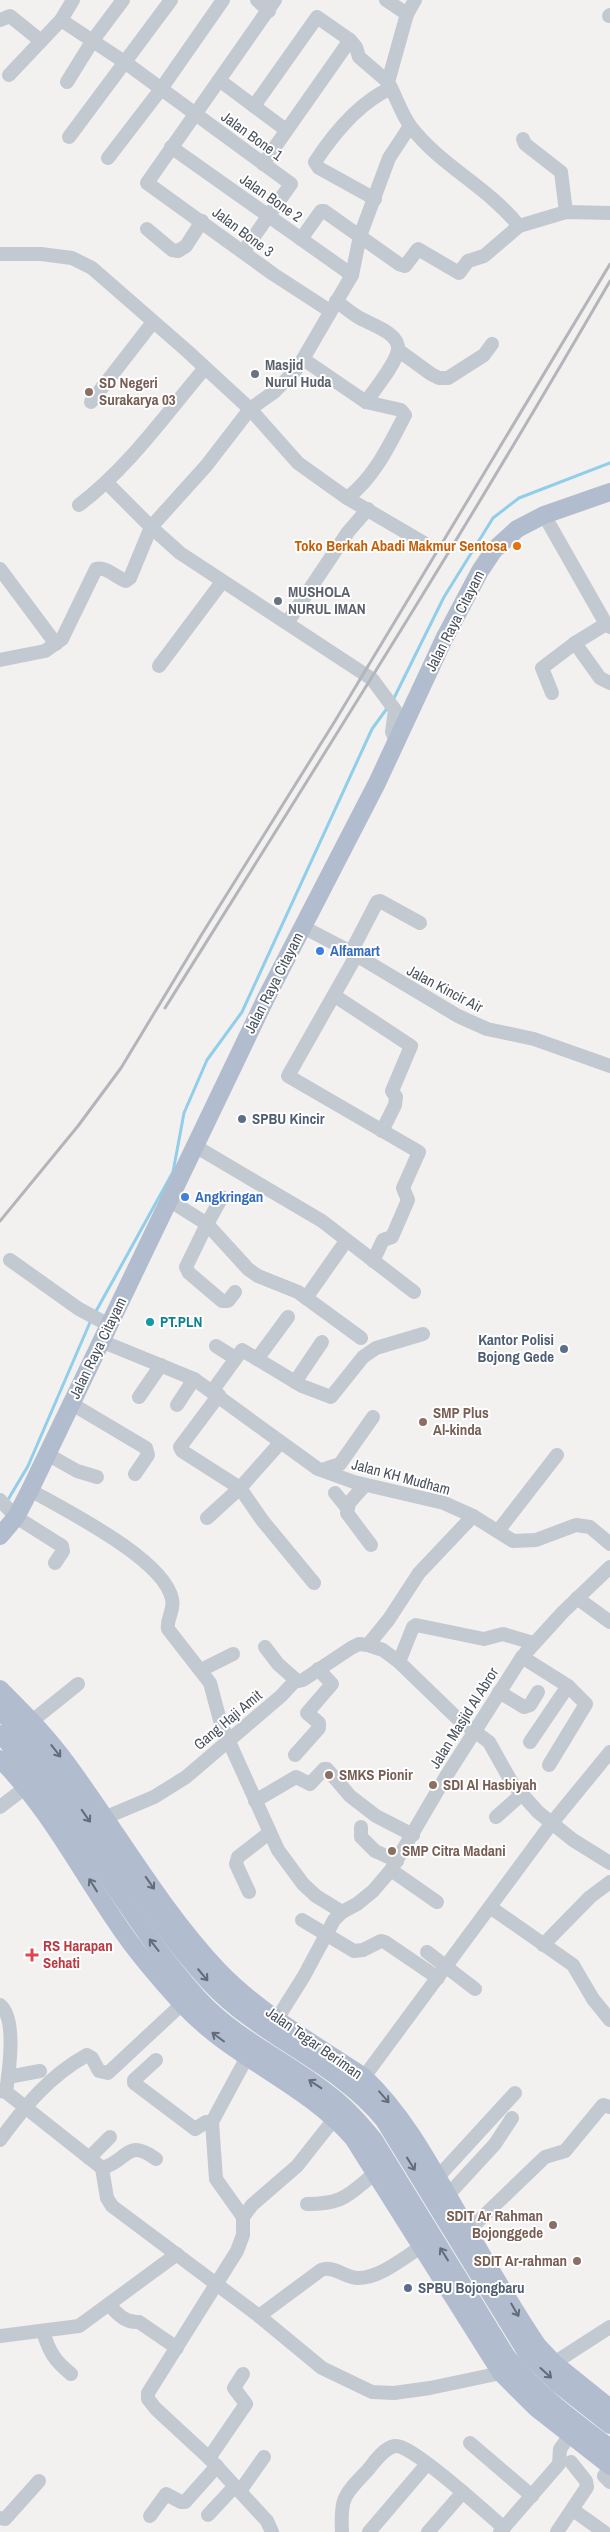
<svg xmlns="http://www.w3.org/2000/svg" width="610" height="2532" viewBox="0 0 610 2532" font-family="'Archivo Narrow',sans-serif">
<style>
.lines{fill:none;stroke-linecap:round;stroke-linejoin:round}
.stream{stroke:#90cee9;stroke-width:3}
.minor{stroke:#c2c9d1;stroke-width:14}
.major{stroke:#b1bdce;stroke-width:18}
.rail{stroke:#b3b5ba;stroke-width:3}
.oneway{stroke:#636c79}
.worship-dot{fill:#6b7280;stroke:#fff;stroke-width:2}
.education-dot{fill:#8d6e63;stroke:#fff;stroke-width:2}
.food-dot{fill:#e8710a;stroke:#fff;stroke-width:2}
.shop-dot{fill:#3f7fe0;stroke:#fff;stroke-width:2}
.service-dot{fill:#5c6f8a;stroke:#fff;stroke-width:2}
.culture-dot{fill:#0f9aa8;stroke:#fff;stroke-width:2}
.health-dot{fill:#e0444e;stroke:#fff;stroke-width:2}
.labels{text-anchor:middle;stroke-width:4;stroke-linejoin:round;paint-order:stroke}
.street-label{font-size:15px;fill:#49515d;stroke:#fff}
.worship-label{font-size:15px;font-weight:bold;fill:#5b616d;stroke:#fff;text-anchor:start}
.education-label{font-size:15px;font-weight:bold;fill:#785e54;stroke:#fff;text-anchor:start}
.food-label{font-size:15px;font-weight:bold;fill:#c56008;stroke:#fff;text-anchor:end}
.shop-label{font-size:15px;font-weight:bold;fill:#366cbe;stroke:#fff;text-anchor:start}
.service-label{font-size:15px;font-weight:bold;fill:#4e5e75;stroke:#fff;text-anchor:start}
.culture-label{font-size:15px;font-weight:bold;fill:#0d838f;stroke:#fff;text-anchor:start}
.health-label{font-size:15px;font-weight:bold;fill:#be3a42;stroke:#fff;text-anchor:start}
</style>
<rect width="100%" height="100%" fill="#f3f0f0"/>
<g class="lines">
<!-- stream -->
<g class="stream">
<polyline points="393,700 444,597 493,518 519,498 610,463"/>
<polyline points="95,1313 173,1172 184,1113 207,1060 242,1012 372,729 388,707"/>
<polyline points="6,1503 28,1466 91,1320"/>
</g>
<!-- minor -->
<g class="minor">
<polyline points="257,0 269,11"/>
<polyline points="275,0 147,183 273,274 330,311"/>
<polyline points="386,0 407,14"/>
<path d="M415,0L407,14L388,82C396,96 401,114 411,127C441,166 488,187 519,226L566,212L610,213"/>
<polyline points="609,16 610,15"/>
<polyline points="0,20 10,16 41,41"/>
<polyline points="61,20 126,63 291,184 243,252"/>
<polyline points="9,75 61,20 73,0"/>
<polyline points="219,80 286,130"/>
<polyline points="67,82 93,40 123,0"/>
<polyline points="254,106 317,17 350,40 356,47 359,57 388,82"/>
<polyline points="69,137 171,0"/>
<polyline points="523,139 525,144 561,172 566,212"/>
<polyline points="171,147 352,275"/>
<polyline points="108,158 161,89 223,0"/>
<polyline points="263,164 350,40"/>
<path d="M375,199L319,168L315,162C334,133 360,102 391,88"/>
<polyline points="147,229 172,250 178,251 186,246 202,221"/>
<polyline points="301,239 321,211 324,211 399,264 405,266 418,249 459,273 468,261 484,256 519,226"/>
<polyline points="0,254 41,254 72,258 92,268 186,350 250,409 298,463 347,498 424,543"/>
<path d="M336,301C343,306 350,312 358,317C369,324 399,332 398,349C397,363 374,390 366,402"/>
<polyline points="398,350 431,374 439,378 448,378 484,355 492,344"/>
<path d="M303,359L366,402L401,410L405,415C390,444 374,478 347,498"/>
<polyline points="91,402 153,322"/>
<polyline points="107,483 151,527 180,553 372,679 395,710 392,732 396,741"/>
<path d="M79,505C129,467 165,415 205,368"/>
<polyline points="544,515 606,624 610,627"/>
<polyline points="0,569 56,644"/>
<polyline points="287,623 348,532 368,509"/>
<polyline points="606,624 575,643 600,678 610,683"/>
<path d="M0,660L45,651L62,639L96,569C107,566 116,578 126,581L130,578L151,527L206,466L250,409L274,392L295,371L303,359L352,275L360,236L389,158L410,126"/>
<polyline points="159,666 222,582"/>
<polyline points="552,693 542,668 575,643"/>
<polyline points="303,927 351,952 458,1016 487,1029 534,1039 610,1066"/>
<polyline points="351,952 377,902 380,901 420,923"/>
<polyline points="356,956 288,1076 419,1152 403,1188 408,1200 392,1237 383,1240 373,1261"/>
<polyline points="335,996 411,1046 392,1091 396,1097 395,1105 382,1131"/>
<polyline points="195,1146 322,1221 414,1292"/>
<polyline points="222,1197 207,1224 248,1269 258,1276 298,1292 361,1338"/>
<polyline points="169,1200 207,1224 186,1267 189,1273 222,1301 228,1301 235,1292"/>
<polyline points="10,1260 79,1309 109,1325"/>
<polyline points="306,1298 346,1241"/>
<polyline points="101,1341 194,1379 318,1469 354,1482 444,1503 473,1516 513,1541 536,1540 576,1525 590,1527 610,1544"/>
<polyline points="216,1346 235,1358"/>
<polyline points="257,1359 288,1317"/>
<polyline points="295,1382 322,1342"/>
<polyline points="213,1390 242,1350 302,1386 331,1397 363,1357 376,1348 423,1334"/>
<polyline points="219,1395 180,1447 182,1451 240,1488 262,1520 314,1583"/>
<polyline points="139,1397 161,1365"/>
<polyline points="72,1404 146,1448 148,1455 135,1474"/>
<polyline points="177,1405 194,1379"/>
<polyline points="47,1454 77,1471 97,1477"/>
<polyline points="322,1470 340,1464 373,1417"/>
<polyline points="365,1485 349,1503 347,1513 371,1545"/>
<path d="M30,1490C65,1510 164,1559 172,1599C175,1611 166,1618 168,1629L210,1683L221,1724L278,1850L303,1884L316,1896L342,1912"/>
<polyline points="335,1493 347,1508"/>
<polyline points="0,1500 16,1517 62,1546 63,1551 55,1563"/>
<polyline points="207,1518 240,1488 280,1443"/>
<polyline points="498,1531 557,1455"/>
<polyline points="577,1598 610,1622"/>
<polyline points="368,1645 389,1619 419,1573 473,1516"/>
<polyline points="265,1647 278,1664 296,1680"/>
<polyline points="522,1657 568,1686 586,1704 549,1765"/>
<polyline points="399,1662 413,1627 416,1625 484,1639 503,1634 533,1643"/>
<polyline points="201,1670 233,1654"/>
<polyline points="499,1692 524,1707 530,1705 538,1692"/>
<polyline points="32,1721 78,1684"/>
<polyline points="530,1742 568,1686"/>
<polyline points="295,1755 319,1728 319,1723 307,1713 332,1684 318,1669"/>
<polyline points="255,1801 296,1777 310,1784 324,1769 327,1769 350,1796 376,1816 413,1835"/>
<polyline points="0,1807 26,1787"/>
<polyline points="496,1817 522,1794"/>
<polyline points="104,1818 154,1797 186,1777 281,1696 294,1682 303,1680 351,1648 359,1644 368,1645 383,1650 399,1662 458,1719 489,1742 512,1783 538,1812 573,1840 610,1863"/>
<polyline points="361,1827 361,1837 375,1851 397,1861"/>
<polyline points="391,1870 437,1902"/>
<polyline points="249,1892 236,1864 238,1857 269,1833"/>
<polyline points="490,1907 573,1965 593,1999 610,2020"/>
<polyline points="302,1920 354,1951 363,1950 381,1941 385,1942 438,1978"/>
<polyline points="543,1945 590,1897 610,1882"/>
<polyline points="427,1952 475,1989"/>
<path d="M0,2005C17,2018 9,2072 6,2092"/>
<polyline points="277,2019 304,1976 334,1920 342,1912 357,1904 373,1891 391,1870 445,1778 522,1657 563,1612 610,1567"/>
<polyline points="156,2060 134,2080 134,2083 195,2129 206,2122 212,2122 216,2179 243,2217"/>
<polyline points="8,2077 40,2071"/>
<polyline points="364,2077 551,1824 610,1752"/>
<polyline points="0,2091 6,2092 102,2168 107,2198 112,2206 259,2316 322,2368 372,2392 394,2393 430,2388 501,2373"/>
<polyline points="212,2122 247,2057"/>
<path d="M0,2140C25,2106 49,2076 87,2055L92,2058L99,2071L108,2073L182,2004"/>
<polyline points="89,2158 110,2137"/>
<path d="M102,2168C128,2161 127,2137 156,2159"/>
<polyline points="437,2178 515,2093"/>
<polyline points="448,2195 495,2144 512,2118"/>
<path d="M307,2204C343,2204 347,2196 374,2174"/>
<polyline points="468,2231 545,2157 565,2151 603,2105 610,2107"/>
<path d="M109,2305C118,2314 125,2323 139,2322L177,2348"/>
<path d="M259,2316L321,2270C334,2265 345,2278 358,2278C380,2278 403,2258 421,2247"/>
<path d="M43,2332C50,2353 54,2360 71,2374"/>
<polyline points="0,2336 79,2326 177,2254"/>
<polyline points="554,2363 610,2327"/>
<polyline points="470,2443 532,2496"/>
<polyline points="209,2458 246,2404 234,2388 243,2374"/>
<polyline points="610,2468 604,2476 610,2482"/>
<polyline points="240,2491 264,2457"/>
<polyline points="573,2510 604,2532"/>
<polyline points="208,2515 235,2486"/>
<polyline points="150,2516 166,2494 181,2502 185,2502 217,2466"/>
<polyline points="0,2518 5,2519 39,2481"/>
<polyline points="272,2532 267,2521 209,2458 156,2409 148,2399 148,2393 237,2251 243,2235 243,2217 252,2205 297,2166 335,2118"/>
<path d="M342,2532C340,2498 344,2495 367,2471C374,2463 383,2448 395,2446C409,2442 489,2515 504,2528"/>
<polyline points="369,2532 427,2464"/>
<polyline points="428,2532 463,2492"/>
<polyline points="500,2532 559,2464 560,2449 570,2435"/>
<polyline points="557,2532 587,2487 586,2481 571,2462"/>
</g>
<!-- major -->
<g class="major">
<polyline points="0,1536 16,1517 30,1490 266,998 377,783 444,639 480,571 494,550 517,529 544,515 610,492"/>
<path d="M0,1689C24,1713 48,1737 68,1765C118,1833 160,1908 218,1970C259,2013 315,2044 364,2077C403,2114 429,2162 455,2208C482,2255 508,2302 538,2346L554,2363L610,2408"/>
<path d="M0,1710C19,1731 38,1751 55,1773C109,1841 150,1919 210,1983C261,2038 337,2062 384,2120L528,2355L558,2384L610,2425"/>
<path d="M0,1734C76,1814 124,1916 198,1998C237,2041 291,2062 335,2099C350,2111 362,2125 374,2140L507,2357C536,2393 573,2420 610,2448"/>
<path d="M0,1759C51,1811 83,1876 125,1935C142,1959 163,1983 183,2005C233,2059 305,2083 353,2138L501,2373L536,2408L610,2466"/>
</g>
<!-- rail -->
<g class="rail">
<path d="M165,1008C316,767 468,527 610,281"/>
<polyline points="0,1221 78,1126 121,1068 202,934 335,721 610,264"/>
</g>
</g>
<!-- one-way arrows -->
<defs><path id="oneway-shaft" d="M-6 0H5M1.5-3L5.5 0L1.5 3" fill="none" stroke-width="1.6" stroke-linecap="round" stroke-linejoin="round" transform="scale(1.25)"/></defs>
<g class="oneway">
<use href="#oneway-shaft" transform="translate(56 1751) rotate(52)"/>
<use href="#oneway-shaft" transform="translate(86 1816) rotate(55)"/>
<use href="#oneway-shaft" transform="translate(150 1883) rotate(55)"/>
<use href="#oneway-shaft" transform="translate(93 1885) rotate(-122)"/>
<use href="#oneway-shaft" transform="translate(154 1945) rotate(-128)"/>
<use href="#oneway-shaft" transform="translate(203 1975) rotate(50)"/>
<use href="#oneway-shaft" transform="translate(218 2037) rotate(-143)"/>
<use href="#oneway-shaft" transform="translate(315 2084) rotate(-147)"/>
<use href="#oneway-shaft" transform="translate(384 2097) rotate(49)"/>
<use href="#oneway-shaft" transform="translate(411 2164) rotate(58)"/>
<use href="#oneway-shaft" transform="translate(444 2254) rotate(-122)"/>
<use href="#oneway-shaft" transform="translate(515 2310) rotate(60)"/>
<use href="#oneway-shaft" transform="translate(546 2373) rotate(42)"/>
</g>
<!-- markers -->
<g class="worship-dot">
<circle cx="255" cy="374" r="5"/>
<circle cx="278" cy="601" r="5"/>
</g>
<g class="education-dot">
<circle cx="89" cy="392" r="5"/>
<circle cx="423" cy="1422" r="5"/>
<circle cx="329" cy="1775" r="5"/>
<circle cx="433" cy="1785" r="5"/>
<circle cx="392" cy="1851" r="5"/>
<circle cx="553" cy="2225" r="5"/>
<circle cx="577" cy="2261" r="5"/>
</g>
<circle class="food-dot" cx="517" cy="546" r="5"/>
<g class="shop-dot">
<circle cx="320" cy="951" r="5"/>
<circle cx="185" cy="1197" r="5"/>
</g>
<g class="service-dot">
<circle cx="242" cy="1119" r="5"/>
<circle cx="564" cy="1349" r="5"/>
<circle cx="408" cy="2288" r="5"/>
</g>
<circle class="culture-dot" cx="150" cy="1322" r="5"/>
<path class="health-dot" d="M29.5 1947.5h5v5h5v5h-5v5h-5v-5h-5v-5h5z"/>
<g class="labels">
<!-- street labels -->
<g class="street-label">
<text transform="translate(252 136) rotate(36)" y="5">Jalan Bone 1</text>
<text transform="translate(271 198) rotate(35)" y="5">Jalan Bone 2</text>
<text transform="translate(243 232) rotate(37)" y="5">Jalan Bone 3</text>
<text transform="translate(455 621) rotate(-63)" y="5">Jalan Raya Citayam</text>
<text transform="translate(274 983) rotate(-63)" y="5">Jalan Raya Citayam</text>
<text transform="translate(445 989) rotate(28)" y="5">Jalan Kincir Air</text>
<text transform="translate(98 1348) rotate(-64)" y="5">Jalan Raya Citayam</text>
<text transform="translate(401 1477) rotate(15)" y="5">Jalan KH Mudham</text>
<text transform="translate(464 1718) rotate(-58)" y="5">Jalan Masjid Al Abror</text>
<text transform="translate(228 1720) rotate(-40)" y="5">Gang Haji Amit</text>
<text transform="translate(314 2043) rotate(35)" y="5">Jalan Tegar Beriman</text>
</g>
<!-- worship labels -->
<g class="worship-label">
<text x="265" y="370">Masjid<tspan x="265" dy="17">Nurul Huda</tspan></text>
<text x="288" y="597">MUSHOLA<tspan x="288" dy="17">NURUL IMAN</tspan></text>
</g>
<!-- education labels -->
<g class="education-label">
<text x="99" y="388">SD Negeri<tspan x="99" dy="17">Surakarya 03</tspan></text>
<text x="433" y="1418">SMP Plus<tspan x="433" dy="17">Al-kinda</tspan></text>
<text x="339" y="1780">SMKS Pionir</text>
<text x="443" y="1790">SDI Al Hasbiyah</text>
<text x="402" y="1856">SMP Citra Madani</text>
<text x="543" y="2221" text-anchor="end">SDIT Ar Rahman<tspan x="543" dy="17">Bojonggede</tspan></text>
<text x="567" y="2266" text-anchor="end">SDIT Ar-rahman</text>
</g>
<!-- food labels -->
<g class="food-label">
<text x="507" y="551">Toko Berkah Abadi Makmur Sentosa</text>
</g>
<!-- shop labels -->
<g class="shop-label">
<text x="330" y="956">Alfamart</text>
<text x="195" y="1202">Angkringan</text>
</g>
<!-- service labels -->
<g class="service-label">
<text x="252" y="1124">SPBU Kincir</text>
<text x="554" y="1345" text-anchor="end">Kantor Polisi<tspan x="554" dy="17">Bojong Gede</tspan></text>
<text x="418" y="2293">SPBU Bojongbaru</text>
</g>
<!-- culture labels -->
<g class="culture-label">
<text x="160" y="1327">PT.PLN</text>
</g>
<!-- health labels -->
<g class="health-label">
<text x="43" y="1951">RS Harapan<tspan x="43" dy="17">Sehati</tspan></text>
</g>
</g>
</svg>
